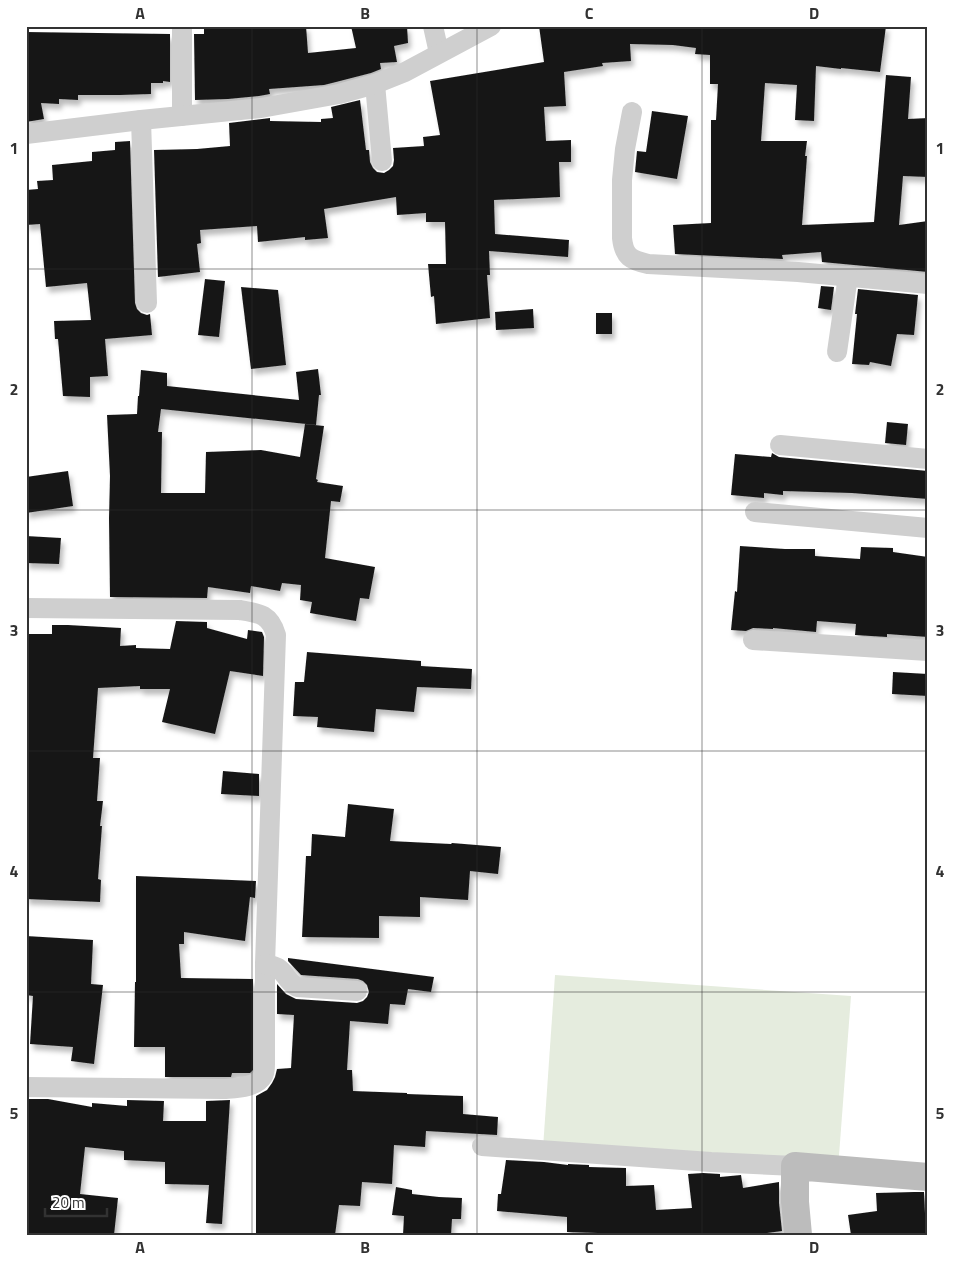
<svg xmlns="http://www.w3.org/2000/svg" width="954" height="1261" viewBox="0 0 954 1261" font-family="'Titillium Web',sans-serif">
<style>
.green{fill:#e5ecde}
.building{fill:#191919;filter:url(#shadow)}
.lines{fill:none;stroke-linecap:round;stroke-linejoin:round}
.street{stroke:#cfcfcf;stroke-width:20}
.secondary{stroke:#bcbcbc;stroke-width:28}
.grid{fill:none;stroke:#323232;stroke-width:1;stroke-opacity:0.55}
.neatline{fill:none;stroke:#323232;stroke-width:2}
.grid-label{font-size:16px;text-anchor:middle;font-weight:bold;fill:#323232}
</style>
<defs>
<filter id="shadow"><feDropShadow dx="3" dy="5.5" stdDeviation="2.5" flood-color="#0004"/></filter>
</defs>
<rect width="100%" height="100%" fill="#fff"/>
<!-- green -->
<polygon class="green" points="555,975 851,996 838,1169 543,1148"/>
<!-- building -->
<g class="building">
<polygon points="204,26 306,26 308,53 356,48 351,26 407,26 408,43 394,46 397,62 380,63 381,69 371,73 336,82 324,85 269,89 270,94 259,96 228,99 195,100 194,34 204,34"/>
<polygon points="539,26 886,26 880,72 841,68 841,69 816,66 814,121 795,120 797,85 765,83 761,141 807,141 805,156 807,156 802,225 874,222 886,75 911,77 908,119 928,118 928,177 903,176 899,225 928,221 928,272 822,262 821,252 782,255 783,259 675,254 673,225 711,223 711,120 716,120 718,84 710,84 710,55 695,54 696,48 673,45 630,44 631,61 602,63 603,66 564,72 566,106 544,107 546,141 571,140 571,162 559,162 560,197 494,200 495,234 569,240 568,257 489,251 490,275 487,275 490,318 436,324 434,296 431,297 428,264 446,264 445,222 426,222 426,213 397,215 396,197 324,209 328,238 305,240 305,237 258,242 257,226 200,230 201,243 197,244 200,272 158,277 154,150 197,149 230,146 229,123 270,118 270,121 321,122 321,119 333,118 331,107 360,100 366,150 369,150 370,162 373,168 377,172 384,173 389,170 393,166 394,160 393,148 424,146 423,137 440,135 430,81 544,62"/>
<polygon points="26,32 170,34 170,82 163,81 163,83 151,83 151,94 120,95 78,95 78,100 59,99 59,104 41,103 44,119 26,122"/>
<polygon points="652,111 688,116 677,179 635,172 637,151 646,152"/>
<polygon points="130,141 135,303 137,309 141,313 147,315 150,314 152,335 105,339 108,376 90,377 90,397 63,396 58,339 55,339 54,321 91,320 87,283 46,287 40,224 26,225 26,190 38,189 37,181 53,180 52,165 92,161 92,152 115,150 115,142"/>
<polygon points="205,279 225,281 219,337 198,335"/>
<polygon points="821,286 834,287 831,310 818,308"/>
<polygon points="241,287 278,290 286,365 251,369"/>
<polygon points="858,289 918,295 914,335 897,334 891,366 870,362 869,365 852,364 857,314 855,314"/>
<polygon points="533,309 534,328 496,330 495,312"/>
<rect x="596" y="313" width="16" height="21"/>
<polygon points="318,369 321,395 319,395 316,425 161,409 158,432 162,432 161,493 205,493 206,452 261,450 300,457 305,424 324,426 316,479 318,480 317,482 343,486 340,502 331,501 325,558 375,567 369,599 360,598 356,621 310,613 312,602 300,600 301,585 282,583 280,591 251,586 250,593 208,587 207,598 110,597 109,518 110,476 107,415 137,414 138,396 139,396 141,370 167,373 167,386 299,400 296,372"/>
<polygon points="887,422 908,424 906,445 885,443"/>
<polygon points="772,453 779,457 928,471 928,499 852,493 783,491 783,495 764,493 764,498 731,495 735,454 771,457"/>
<polygon points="68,471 73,506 26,513 26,477"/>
<polygon points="26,536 61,538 59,564 26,563"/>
<polygon points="740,546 785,549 815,549 815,556 860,559 861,547 893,548 893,552 928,557 928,637 887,634 887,637 855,635 856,624 817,621 816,632 773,628 773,629 753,628 746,631 731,630 735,591 737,592"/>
<polygon points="176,621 207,622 207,628 247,639 248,630 262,632 264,637 263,676 230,671 215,734 162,722 170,689 140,689 140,686 98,688 93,758 100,758 97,801 103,801 100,826 102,826 98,879 101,880 100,902 26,899 26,634 52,634 52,625 68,625 121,628 120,646 136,645 136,648 170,649"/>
<polygon points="307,652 421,661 421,666 472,669 471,689 417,687 414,712 376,709 374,732 317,727 318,717 293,716 295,682 304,682"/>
<polygon points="893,672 928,674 928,696 892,694"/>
<polygon points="223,771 259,774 259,796 221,794"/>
<polygon points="348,804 394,809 390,841 451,844 452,843 501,847 498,874 470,871 468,900 420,897 420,917 379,916 379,938 302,937 306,856 311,856 312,834 345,837"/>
<polygon points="136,876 256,881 255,898 250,897 245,941 184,932 184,944 179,944 181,978 253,979 253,1070 250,1073 232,1073 231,1077 165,1077 165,1047 134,1047 135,982 136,982"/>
<polygon points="26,936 93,940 91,984 103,985 94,1064 71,1061 73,1047 30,1044 33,996 26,995"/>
<polygon points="288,958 434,977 431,992 408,989 405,1005 390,1004 388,1024 350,1021 347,1070 352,1070 353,1091 407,1093 407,1094 463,1096 463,1114 498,1117 497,1135 426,1131 425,1147 394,1145 392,1184 362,1182 360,1206 339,1205 335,1235 280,1235 280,1233 256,1233 256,1096 267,1090 272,1083 275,1077 277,1069 291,1068 294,1015 277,1014 277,984 286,994 296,999 357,1003 363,1001 367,997 369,992 367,985 363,981 358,979 301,975 288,961"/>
<polygon points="26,1099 48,1099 92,1107 92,1103 127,1106 127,1100 164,1101 163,1121 206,1121 206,1101 230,1100 222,1224 206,1223 209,1185 165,1184 165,1162 124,1160 124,1151 85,1147 80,1194 118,1198 114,1235 26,1235"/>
<polygon points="506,1160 544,1162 568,1165 568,1164 589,1165 589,1167 626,1168 626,1186 654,1185 656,1210 692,1208 688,1174 703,1173 720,1174 720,1177 741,1175 743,1188 779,1182 779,1203 782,1231 767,1233 767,1235 629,1235 629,1234 567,1232 567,1217 497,1211 498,1194 501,1194"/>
<polygon points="396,1187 412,1190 412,1194 439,1197 462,1198 461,1219 452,1219 451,1235 403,1235 404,1216 392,1215"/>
<polygon points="914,1192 924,1192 926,1235 851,1235 848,1215 877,1211 876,1193"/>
</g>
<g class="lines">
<!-- street -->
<g class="street">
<polyline points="433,26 439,53"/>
<polyline points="375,84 382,161"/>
<path d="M632,112L625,149L622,180V238C624,257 631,260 648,264L798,272L928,284"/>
<polyline points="182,116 182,26"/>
<polyline points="141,120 147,303"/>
<polyline points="26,134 141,120 261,108 339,94 375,84 405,72 491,26"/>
<polyline points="837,352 848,276"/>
<polyline points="780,445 928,459"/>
<polyline points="755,512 928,528"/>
<path d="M26,608L240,610C259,613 270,614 276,635L265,964V1064C265,1067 265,1073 263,1076C256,1088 236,1088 224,1089L26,1087"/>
<polyline points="753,640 928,651"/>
<path d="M265,964C269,965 274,966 278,968C286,973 286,981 297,987L357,991"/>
<polyline points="482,1146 711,1162 795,1166"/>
</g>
<!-- secondary -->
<polyline class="secondary" points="798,1235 795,1202 795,1166 928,1177"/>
</g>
<!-- grid -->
<path class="grid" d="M252,26V1235M477,26V1235M702,26V1235M26,269H928M26,510H928M26,751H928M26,992H928"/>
<!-- border -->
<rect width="954" height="1261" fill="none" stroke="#ffffff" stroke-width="55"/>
<!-- scale -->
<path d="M45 1208v8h62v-8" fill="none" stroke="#323232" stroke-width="2.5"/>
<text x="52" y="1208" font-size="15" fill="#323232" stroke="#ffffff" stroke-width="4" paint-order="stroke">20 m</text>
<rect x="28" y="28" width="898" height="1206" class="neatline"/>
<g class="grid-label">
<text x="140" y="19">A</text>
<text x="365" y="19">B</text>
<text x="589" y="19">C</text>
<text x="814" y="19">D</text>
<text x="14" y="154">1</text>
<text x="940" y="154">1</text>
<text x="14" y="395">2</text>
<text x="940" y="395">2</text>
<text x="14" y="636">3</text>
<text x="940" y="636">3</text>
<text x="14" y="877">4</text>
<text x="940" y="877">4</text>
<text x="14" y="1119">5</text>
<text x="940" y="1119">5</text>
<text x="140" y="1253">A</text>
<text x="365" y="1253">B</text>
<text x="589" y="1253">C</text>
<text x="814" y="1253">D</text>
</g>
</svg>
